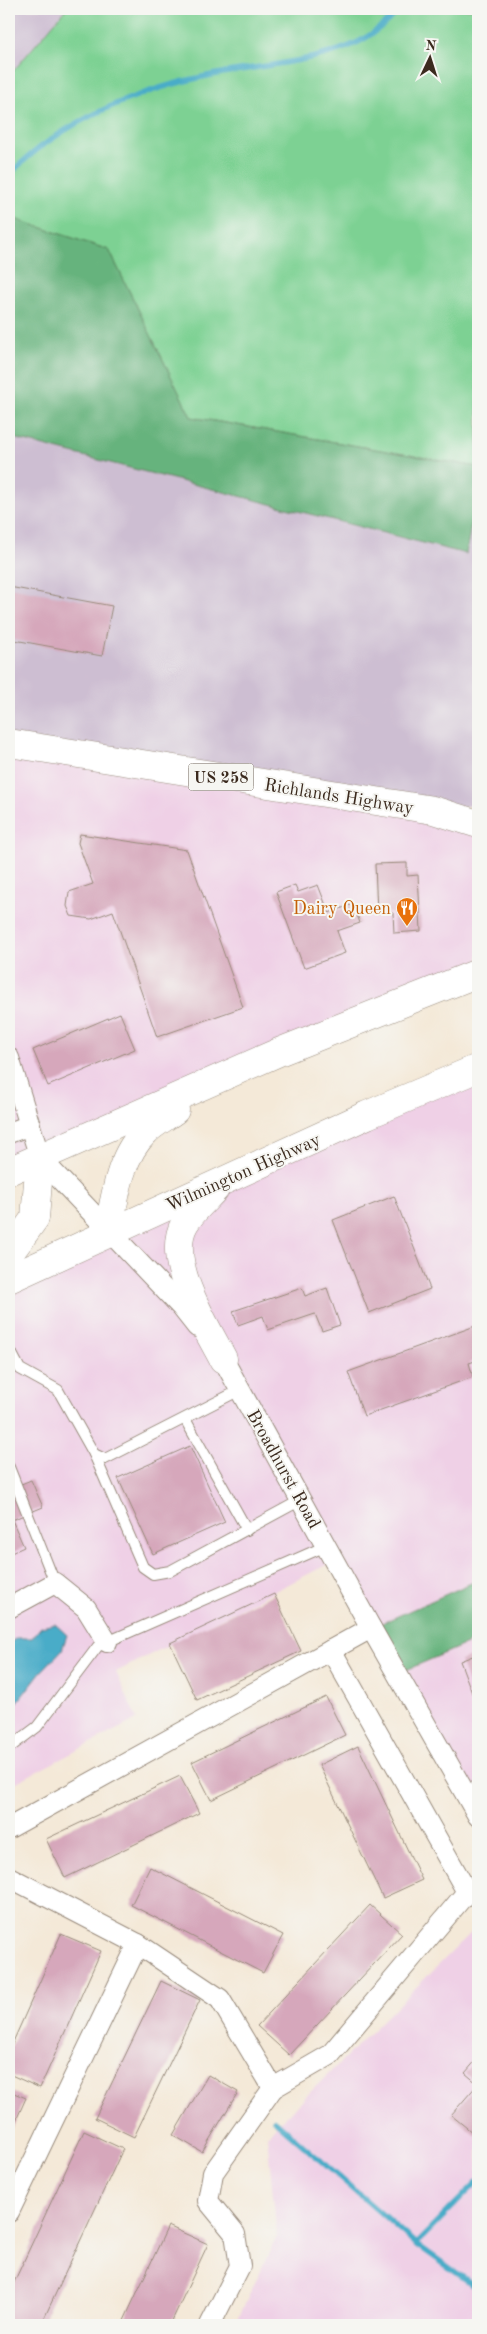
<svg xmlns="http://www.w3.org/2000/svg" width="487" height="2334" viewBox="0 0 487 2334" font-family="'Old Standard TT',serif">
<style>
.built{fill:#efd0e6}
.industrial{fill:#cdbed2}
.green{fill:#7dd193;stroke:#5c7e58}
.forest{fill:#66b37d;stroke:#506e4e}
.water{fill:#49acc8;stroke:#426b73}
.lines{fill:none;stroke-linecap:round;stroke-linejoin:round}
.stream{stroke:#49acc8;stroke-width:5.5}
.building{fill:#d6a7bb}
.lane-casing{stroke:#988a7b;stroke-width:12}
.street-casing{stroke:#988a7b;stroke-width:22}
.primary-casing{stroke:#988a7b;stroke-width:29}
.lane{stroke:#fff;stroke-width:10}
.street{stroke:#fff;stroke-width:20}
.primary{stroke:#fff;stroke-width:28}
.labels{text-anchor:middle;stroke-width:4;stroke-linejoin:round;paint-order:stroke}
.shield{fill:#f6f6f2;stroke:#73675e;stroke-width:1}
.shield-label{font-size:16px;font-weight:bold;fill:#3b2a1e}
.street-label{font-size:18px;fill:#3b2a1e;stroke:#f6f6f2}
.food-label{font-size:18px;fill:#c56008;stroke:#f6f6f2;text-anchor:end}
</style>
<rect width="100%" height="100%" fill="#f6f6f2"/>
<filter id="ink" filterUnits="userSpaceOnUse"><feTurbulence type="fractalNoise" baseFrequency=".02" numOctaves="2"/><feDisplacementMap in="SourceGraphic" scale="10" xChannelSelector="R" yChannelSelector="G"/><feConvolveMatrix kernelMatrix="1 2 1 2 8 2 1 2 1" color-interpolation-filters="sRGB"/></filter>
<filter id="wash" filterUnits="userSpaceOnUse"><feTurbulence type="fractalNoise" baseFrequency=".0096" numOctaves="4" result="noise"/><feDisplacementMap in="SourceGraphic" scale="20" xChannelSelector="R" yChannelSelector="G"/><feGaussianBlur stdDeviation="1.12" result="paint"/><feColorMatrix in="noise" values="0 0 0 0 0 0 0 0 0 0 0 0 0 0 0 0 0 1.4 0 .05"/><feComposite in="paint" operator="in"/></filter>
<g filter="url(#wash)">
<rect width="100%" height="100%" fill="#f4e9d8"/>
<!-- built -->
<g class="built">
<polygon points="9,743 433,810 478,833 478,973 9,1171"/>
<polygon points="478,1068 478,1580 371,1628 334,1561 116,1672 137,1719 9,1786 9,1279"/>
<polygon points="478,1639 478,1816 397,1674"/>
<polygon points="478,1926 478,2325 235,2325 277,2236 267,2135"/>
</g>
<!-- industrial -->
<g class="industrial">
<polygon points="9,9 66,9 9,76"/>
<polygon points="9,437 465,553 478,483 478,805 433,810 9,743"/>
</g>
<!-- green -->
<polygon class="green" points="66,9 478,9 478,467 191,417 109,250 9,217 9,76"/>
<!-- forest -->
<g class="forest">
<polygon points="9,217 109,250 191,417 478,467 478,483 466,554 9,437"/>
<polygon points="478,1580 478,1639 397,1674 371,1628"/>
</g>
<!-- water -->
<polygon class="water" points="55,1624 67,1635 62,1650 40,1673 9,1713 9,1643 17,1638 32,1638 41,1627"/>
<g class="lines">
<!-- stream -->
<g class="stream">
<path d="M9,175C62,120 142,88 217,74C261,65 333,61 370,35C381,28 391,17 402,9"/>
<polyline points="274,2120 416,2244 478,2288"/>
<polyline points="416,2244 478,2181"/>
</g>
</g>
<g id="blocks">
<!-- building -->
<g class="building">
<polygon points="9,587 112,606 102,656 9,639"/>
<polygon points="80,834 187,850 243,1007 157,1037 113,911 91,919 71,916 67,906 69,892 93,884 78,843"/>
<polygon points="407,863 407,876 418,875 421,931 394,933 393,913 377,913 375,864"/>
<polygon points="295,885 298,892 318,885 329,913 353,904 360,923 337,931 345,953 304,968 276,892"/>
<polygon points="120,1013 135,1049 48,1086 33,1050"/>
<polygon points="394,1196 430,1289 369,1313 333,1220"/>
<polygon points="302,1288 305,1296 327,1288 340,1325 322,1331 315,1314 268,1330 263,1316 238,1325 233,1311"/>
<polygon points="478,1325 478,1360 469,1363 473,1377 364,1416 348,1372"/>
<polygon points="190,1446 225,1522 153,1554 118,1478"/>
<polygon points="31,1480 43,1507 12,1520 24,1547 9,1554 9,1489"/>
<polygon points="274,1594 301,1651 197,1700 170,1643"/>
<polygon points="478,1654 478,1700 475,1701 460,1661"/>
<polygon points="326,1697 345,1735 211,1800 192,1762"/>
<polygon points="358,1746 422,1880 383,1898 319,1765"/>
<polygon points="180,1776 199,1813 65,1878 46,1839"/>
<polygon points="150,1867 283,1935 263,1973 131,1905"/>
<polygon points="370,1905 402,1934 289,2055 257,2026"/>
<polygon points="61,1934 101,1951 40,2088 9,2074 9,2051"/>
<polygon points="161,1981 200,2000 134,2137 95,2118"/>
<polygon points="478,2058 478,2137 451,2115 478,2084 465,2073"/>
<polygon points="208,2075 238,2092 202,2152 173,2135"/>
<polygon points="9,2091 26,2098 9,2136"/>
<polygon points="84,2131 123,2149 41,2325 9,2325 9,2293"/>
<polygon points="168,2226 208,2244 170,2325 122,2325"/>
</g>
</g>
</g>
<g filter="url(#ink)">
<use href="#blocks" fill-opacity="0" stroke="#988a7b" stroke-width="1"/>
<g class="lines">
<!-- lane casing -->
<g class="lane-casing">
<g id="lane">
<polyline points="9,1348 20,1369 58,1390 94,1454 105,1459 240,1390"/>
<polyline points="185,1419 247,1530"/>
<polyline points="94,1454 143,1567 153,1574 170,1571 301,1500"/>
<polyline points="9,1467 55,1583"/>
<polyline points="9,1748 37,1727 98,1646 326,1546"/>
</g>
</g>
<!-- street casing -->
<g class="street-casing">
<g id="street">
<polyline points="9,1058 40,1158 182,1308 197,1327"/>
<polyline points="9,1133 30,1125"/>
<polyline points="215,1349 223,1359 371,1628 478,1816"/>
<polyline points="9,1608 55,1583 86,1608 107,1642"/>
<polyline points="9,1828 371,1628"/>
<polyline points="9,1877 138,1944 220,1999 273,2088 330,2055 467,1892 331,1650"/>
<polyline points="9,2212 138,1944"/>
<polyline points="210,2325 240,2266 235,2234 208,2201 213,2173 273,2088"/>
</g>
</g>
<!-- primary casing -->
<g class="primary-casing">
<g id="primary">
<polyline points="9,743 433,810 478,824"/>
<polyline points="9,1171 279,1052 478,973"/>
<path d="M215,1189C206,1199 192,1211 185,1223C163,1260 206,1326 223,1359"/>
<path d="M108,1232C115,1198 119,1156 146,1131C154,1123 166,1117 175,1110"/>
<polyline points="9,1254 35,1218 40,1158"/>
<polyline points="9,1279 367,1115 478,1068"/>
</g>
</g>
<!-- lane -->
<use href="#lane" class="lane"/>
<!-- street -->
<use href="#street" class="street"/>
<!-- primary -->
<use href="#primary" class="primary"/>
</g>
</g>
<!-- icons -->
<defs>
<g id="restaurant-pin" transform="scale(1.125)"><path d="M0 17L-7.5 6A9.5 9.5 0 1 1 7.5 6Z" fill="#e8710a" stroke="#f6f6f2"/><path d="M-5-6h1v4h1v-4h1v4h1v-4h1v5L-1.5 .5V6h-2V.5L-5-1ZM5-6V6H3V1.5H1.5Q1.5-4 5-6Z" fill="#fff"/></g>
</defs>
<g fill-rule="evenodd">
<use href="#restaurant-pin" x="407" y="908"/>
</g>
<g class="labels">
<!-- shield labels -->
<rect class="shield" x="188.5" y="763.5" width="65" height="27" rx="4"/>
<g class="shield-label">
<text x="221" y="783">US 258</text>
</g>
<!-- street labels -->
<g class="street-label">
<text transform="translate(339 796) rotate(9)" y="6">Richlands Highway</text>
<text transform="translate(243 1172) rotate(-24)" y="6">Wilmington Highway</text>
<text transform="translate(284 1469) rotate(61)" y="6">Broadhurst Road</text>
</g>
<!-- food labels -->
<g class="food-label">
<text x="391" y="914">Dairy Queen</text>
</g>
</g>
<!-- margin -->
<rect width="487" height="2334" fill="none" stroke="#f6f6f2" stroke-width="30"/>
<!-- north arrow -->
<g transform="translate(430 58) rotate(4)" stroke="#f6f6f2" stroke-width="4" paint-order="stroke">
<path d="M0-4L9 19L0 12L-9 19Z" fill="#3b2a1e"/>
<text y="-8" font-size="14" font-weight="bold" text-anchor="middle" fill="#3b2a1e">N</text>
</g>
</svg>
